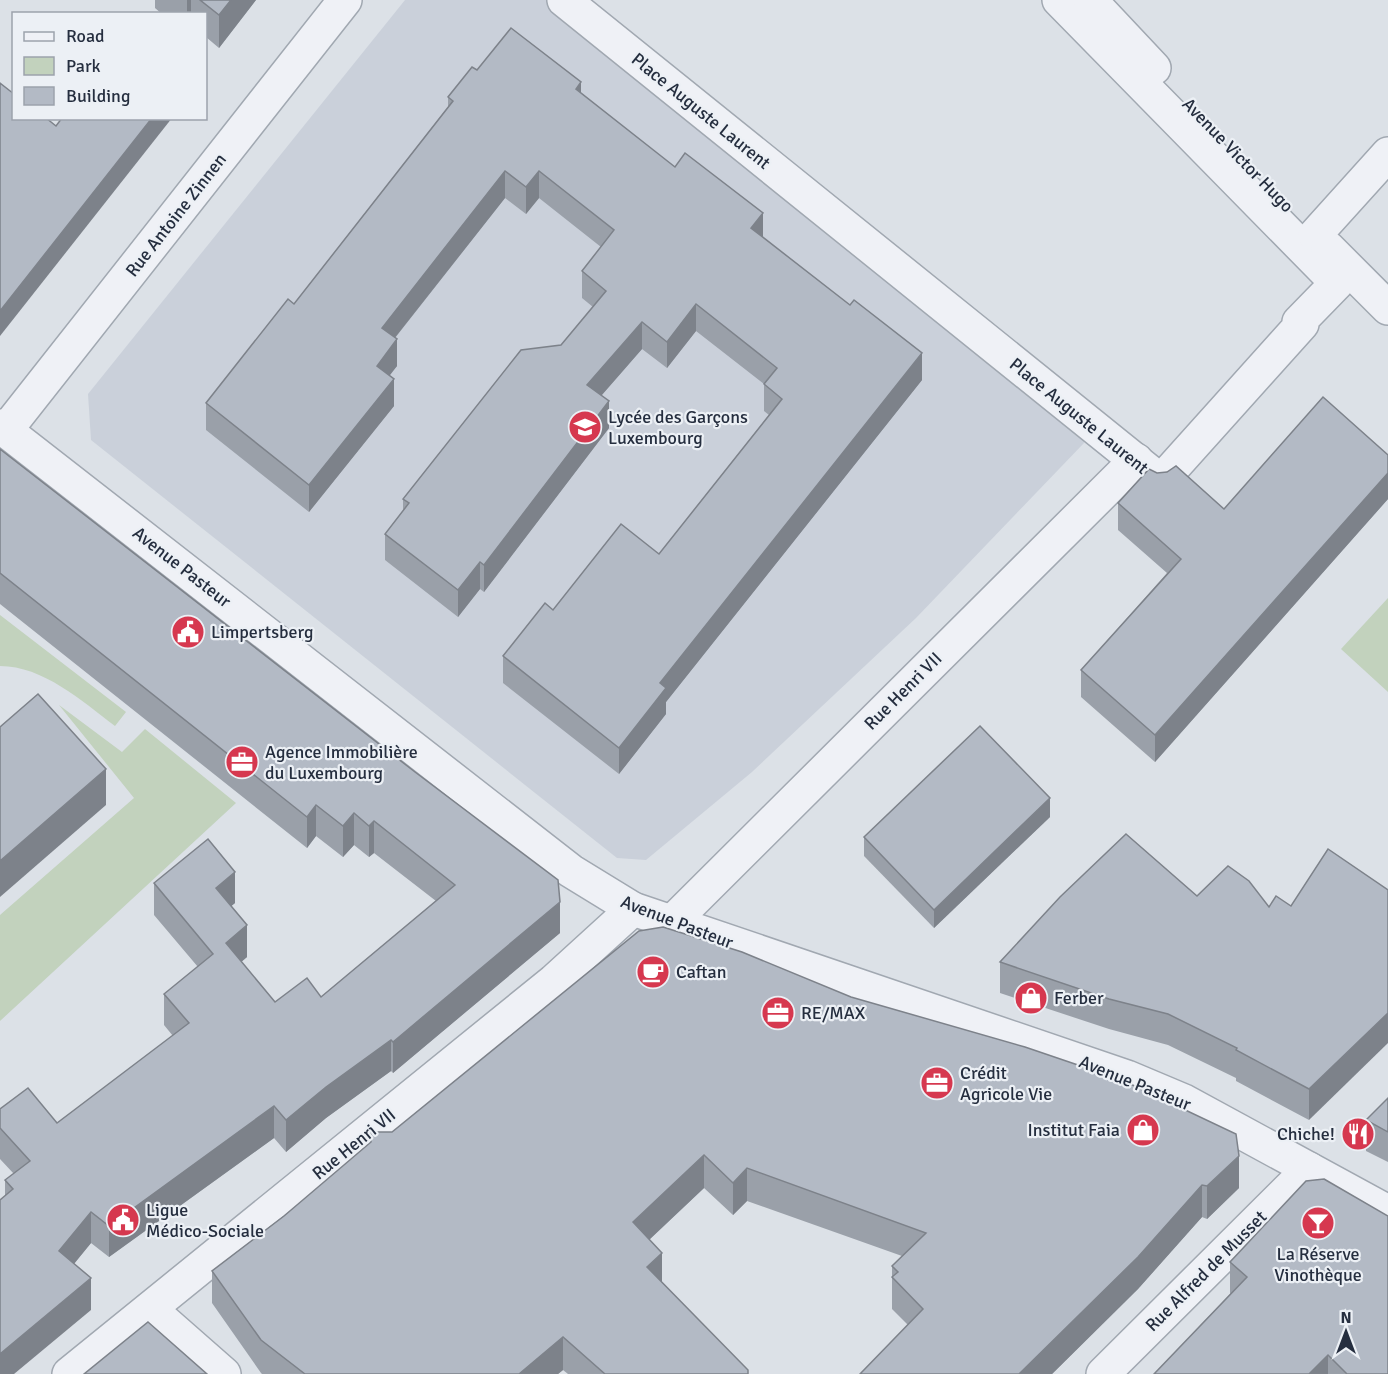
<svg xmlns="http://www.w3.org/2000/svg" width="1388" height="1374" viewBox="0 0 1388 1374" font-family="Signika,sans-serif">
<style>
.built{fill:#cad0da}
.green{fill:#c2d2bd}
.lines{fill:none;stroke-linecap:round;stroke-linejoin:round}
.minor-casing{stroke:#a1a8b1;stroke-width:36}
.minor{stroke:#eff1f6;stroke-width:33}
.wall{fill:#9aa0a9}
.shaded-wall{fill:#7d828a}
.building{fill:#b3bac5;stroke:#7d828a;stroke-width:1.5}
.labels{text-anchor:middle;stroke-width:4.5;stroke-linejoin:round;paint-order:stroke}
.street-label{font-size:18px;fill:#252e3f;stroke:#ecf0f5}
.poi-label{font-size:18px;fill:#252e3f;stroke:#ecf0f5;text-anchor:start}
</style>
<rect width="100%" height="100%" fill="#dce1e7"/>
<!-- built -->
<polygon class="built" points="405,0 564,0 1076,414 1084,443 916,618 752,772 646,860 617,858 91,440 88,394"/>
<!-- green -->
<g class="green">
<polygon points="1388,598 1388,692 1341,649"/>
<path d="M0,615L126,712L115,726C82,701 43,666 0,666Z"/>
<polygon points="59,705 122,752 145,729 236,803 0,1021 0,915 134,798"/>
</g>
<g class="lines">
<!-- minor casing -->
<g class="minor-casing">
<g id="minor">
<polyline points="564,0 1161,481 1302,324 1299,322 1337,283 1059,0"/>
<polyline points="1090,0 1154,68"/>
<polyline points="1315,235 1388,154"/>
<polyline points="1328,248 1388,308"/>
<polyline points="0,426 571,871 633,909 1127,1077 1184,1101 1388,1212"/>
<polyline points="6,430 345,0"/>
<polyline points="671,923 1136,460"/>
<polyline points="150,1309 224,1374"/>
<polyline points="69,1374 554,981 633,909"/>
<polyline points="1103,1374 1309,1169"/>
</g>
</g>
<!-- minor -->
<use href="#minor" class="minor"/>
</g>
<!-- wall -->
<g class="wall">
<polygon points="155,0 256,0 219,48 206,37 206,14 162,14 155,8"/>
<polygon points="477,70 581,93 763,237 922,380 666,702 666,714 619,774 503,683 503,656 553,610 659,554 769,415 764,411 764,384 696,331 667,368 642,349 601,396 609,428 484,592 480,589 458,617 385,560 385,534 403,511 403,499 561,345 593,307 582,298 582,271 601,247 539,198 526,214 505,198 395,338 397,366 389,375 394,406 309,512 206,430 206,403 294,304 448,107 448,97"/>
<polygon points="0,449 560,933 393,1073 391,1071 326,1118 286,1152 274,1138 109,1257 91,1243 74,1264 91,1310 5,1196 5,1180 14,1174 0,1159 0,1109 57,1123 173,1036 164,1025 164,994 198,967 154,915 154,883 235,903 231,906 247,957 241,962 275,1002 321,997 436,901 374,853 369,857 354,845 343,857 316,836 307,848 0,604"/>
<polygon points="1388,455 1388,499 1155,762 1081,697 1081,670 1167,573 1118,530 1118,503 1224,509"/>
<polygon points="1050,817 934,928 864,856 864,837"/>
<polygon points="1328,849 1309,1120 1236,1081 1236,1078 1168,1045 1109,1029 1000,993 1000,962 1197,896 1269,907 1291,906"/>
<polygon points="639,931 1239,1188 1207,1219 1202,1217 1138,1289 1052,1374 860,1374 908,1325 892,1309 892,1266 902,1256 747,1201 733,1215 704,1188 649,1240 662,1282 748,1374 568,1374 563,1370 558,1374 262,1374 261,1373 212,1303 212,1271 392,1132"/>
<polygon points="1388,1098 1388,1162 1366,1151 1366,1120"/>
<polygon points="1230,1262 1388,1374 1154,1374 1230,1294"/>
</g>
<!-- shaded-wall -->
<g class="shaded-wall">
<rect x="187" y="0" width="4" height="14"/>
<polygon points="231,0 256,0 219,48 219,15"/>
<polygon points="581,82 581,109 576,89"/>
<polygon points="152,118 172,118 0,336 0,311"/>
<polygon points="505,171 505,198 382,354 382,328"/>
<polygon points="539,171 539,198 526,214 526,187"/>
<polygon points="763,213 763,240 751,228"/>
<polygon points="696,304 696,331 667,368 667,342"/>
<polygon points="642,322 642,349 587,412 587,385"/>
<polygon points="397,339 397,366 377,392 377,366"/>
<polygon points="922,353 922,380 666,702 666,714 619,774 619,748 660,683"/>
<polygon points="394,379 394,406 309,512 309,485"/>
<polygon points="609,401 609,428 484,592 484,565"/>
<polygon points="1388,473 1388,499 1155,762 1155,735"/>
<polygon points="480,562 480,589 458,617 458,590"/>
<polygon points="106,769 106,805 0,897 0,861"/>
<polygon points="1050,798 1050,817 934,928 934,910"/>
<polygon points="316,805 316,836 307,848 307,817"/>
<polygon points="354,813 354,845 343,857 343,826"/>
<polygon points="374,821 374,853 369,857 369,826"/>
<polygon points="235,872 235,903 216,919 216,888"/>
<polygon points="560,902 560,933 393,1073 393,1042"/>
<polygon points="247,925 247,957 226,975 226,943"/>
<polygon points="1388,1013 1388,1043 1309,1120 1309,1089"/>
<polygon points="391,1040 391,1071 326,1118 286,1152 286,1120 326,1087"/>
<polygon points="274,1106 274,1138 109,1257 109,1226"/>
<polygon points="704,1155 704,1188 633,1255 633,1222"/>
<polygon points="1239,1156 1239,1188 1207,1219 1207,1186"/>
<polygon points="747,1168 747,1201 733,1215 733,1183"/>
<polygon points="1202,1185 1202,1217 1138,1289 1052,1374 1019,1374"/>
<polygon points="91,1212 91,1243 59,1282 59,1251"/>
<polygon points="662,1253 662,1286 647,1267"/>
<polygon points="91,1278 91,1310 14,1374 0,1374 0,1354"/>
<polygon points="563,1337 563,1370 558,1374 519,1374"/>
<polygon points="1328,1355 1328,1374 1309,1374"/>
</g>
<!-- building -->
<g class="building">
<polygon points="200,0 231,0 219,15"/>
<polygon points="511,28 581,82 576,89 675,167 685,153 763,213 751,228 850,305 854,300 922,353 660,683 666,688 619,748 503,656 545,603 553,610 621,524 659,554 782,399 764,384 777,368 696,304 667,342 642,322 587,385 609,401 484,565 480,562 458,590 385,534 409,503 403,499 521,350 561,345 606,291 582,271 614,230 539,171 526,187 505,171 382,328 397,339 377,366 394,379 309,485 206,403 288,299 294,304 453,101 448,97 472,67 477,70"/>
<polygon points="0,83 14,94 14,118 46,118 56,126 62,118 152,118 0,311"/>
<polygon points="1323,397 1388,455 1388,473 1155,735 1081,670 1181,559 1118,503 1149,469 1157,473 1167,472 1176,466 1224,509"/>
<polygon points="0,449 415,772 558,880 560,902 393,1042 391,1040 326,1087 286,1120 274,1106 109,1226 91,1212 59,1251 91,1278 0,1354 0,1200 13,1189 5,1180 30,1161 0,1128 0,1109 28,1088 57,1123 189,1023 164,994 213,954 154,883 208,839 235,872 216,888 247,925 226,943 275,1002 307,978 321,997 455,885 374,821 369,826 354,813 343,826 316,805 307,817 0,573"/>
<polygon points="38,694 106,769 0,861 0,727"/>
<polygon points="980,726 1050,798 934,910 864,837"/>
<polygon points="1126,834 1197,896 1228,866 1249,881 1269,907 1276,896 1291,906 1328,849 1388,890 1388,1013 1309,1089 1236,1050 1237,1048 1168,1014 1109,999 1000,962 1060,897"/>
<polygon points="663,927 742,952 851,997 1025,1047 1122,1080 1236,1134 1239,1156 1207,1186 1202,1185 1138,1257 1019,1374 860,1374 923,1309 892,1277 898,1272 892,1266 926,1233 747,1168 733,1183 704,1155 633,1222 662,1253 647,1267 748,1370 748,1374 605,1374 563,1337 519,1374 305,1374 261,1340 212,1271 284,1216 371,1142 371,1132 392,1132 639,931"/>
<polygon points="1388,1098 1388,1132 1366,1120"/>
<polygon points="1324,1179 1388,1216 1388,1374 1347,1374 1328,1355 1309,1374 1154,1374 1247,1277 1230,1262 1306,1181"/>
<polygon points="148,1322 207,1374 84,1374"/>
</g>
<!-- icons -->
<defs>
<g id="school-disc" transform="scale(1.725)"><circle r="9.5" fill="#d6384f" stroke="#ecf0f5"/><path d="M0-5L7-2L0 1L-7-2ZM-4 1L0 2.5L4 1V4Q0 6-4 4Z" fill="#fff"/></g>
<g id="civic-disc" transform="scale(1.725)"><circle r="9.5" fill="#d6384f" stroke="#ecf0f5"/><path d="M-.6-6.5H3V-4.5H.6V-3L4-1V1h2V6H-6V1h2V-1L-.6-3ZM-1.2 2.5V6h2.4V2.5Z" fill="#fff"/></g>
<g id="office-disc" transform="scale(1.725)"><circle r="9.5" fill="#d6384f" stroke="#ecf0f5"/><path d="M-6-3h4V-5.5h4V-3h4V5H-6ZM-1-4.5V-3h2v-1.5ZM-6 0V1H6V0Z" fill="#fff"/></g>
<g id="cafe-disc" transform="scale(1.725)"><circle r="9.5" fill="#d6384f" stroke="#ecf0f5"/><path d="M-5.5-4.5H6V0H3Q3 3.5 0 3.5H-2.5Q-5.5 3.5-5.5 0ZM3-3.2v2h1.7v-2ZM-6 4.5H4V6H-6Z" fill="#fff"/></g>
<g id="shop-disc" transform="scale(1.725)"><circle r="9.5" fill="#d6384f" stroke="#ecf0f5"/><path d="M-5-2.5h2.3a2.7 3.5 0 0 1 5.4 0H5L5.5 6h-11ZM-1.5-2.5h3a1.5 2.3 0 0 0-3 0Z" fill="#fff"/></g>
<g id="restaurant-disc" transform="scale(1.725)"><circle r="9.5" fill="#d6384f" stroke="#ecf0f5"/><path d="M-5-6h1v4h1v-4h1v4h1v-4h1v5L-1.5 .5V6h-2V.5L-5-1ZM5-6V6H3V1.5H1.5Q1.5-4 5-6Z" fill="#fff"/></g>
<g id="bar-disc" transform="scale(1.725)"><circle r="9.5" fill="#d6384f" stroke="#ecf0f5"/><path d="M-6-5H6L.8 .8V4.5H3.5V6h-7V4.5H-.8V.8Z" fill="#fff"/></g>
</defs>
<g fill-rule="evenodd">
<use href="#school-disc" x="585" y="427"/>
<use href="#civic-disc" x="188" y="632"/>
<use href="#office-disc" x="242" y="762"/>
<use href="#cafe-disc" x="653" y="972"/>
<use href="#shop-disc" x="1031" y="998"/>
<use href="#office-disc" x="778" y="1013"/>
<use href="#office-disc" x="937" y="1083"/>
<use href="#shop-disc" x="1143" y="1130"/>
<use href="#restaurant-disc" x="1358" y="1134"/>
<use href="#civic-disc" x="123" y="1220"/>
<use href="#bar-disc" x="1318" y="1223"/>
</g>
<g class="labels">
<!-- street labels -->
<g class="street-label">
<text transform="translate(701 111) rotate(39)" y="6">Place Auguste Laurent</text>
<text transform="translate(1238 155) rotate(46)" y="6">Avenue Victor Hugo</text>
<text transform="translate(176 215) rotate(-52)" y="6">Rue Antoine Zinnen</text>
<text transform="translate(1079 416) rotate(39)" y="6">Place Auguste Laurent</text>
<text transform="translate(182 567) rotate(38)" y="6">Avenue Pasteur</text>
<text transform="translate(903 691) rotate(-45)" y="6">Rue Henri VII</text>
<text transform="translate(677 922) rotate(21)" y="6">Avenue Pasteur</text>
<text transform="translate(1135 1083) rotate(22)" y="6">Avenue Pasteur</text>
<text transform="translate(354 1144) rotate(-39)" y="6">Rue Henri VII</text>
<text transform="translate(1206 1271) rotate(-45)" y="6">Rue Alfred de Musset</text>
</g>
<!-- poi labels -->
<g class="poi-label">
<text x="608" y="423">Lycée des Garçons<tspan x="608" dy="21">Luxembourg</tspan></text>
<text x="211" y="638">Limpertsberg</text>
<text x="265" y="758">Agence Immobilière<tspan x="265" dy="21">du Luxembourg</tspan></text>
<text x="676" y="978">Caftan</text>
<text x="1054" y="1004">Ferber</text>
<text x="801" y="1019">RE/MAX</text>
<text x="960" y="1079">Crédit<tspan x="960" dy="21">Agricole Vie</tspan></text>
<text x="1120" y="1136" text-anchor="end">Institut Faia</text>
<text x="1335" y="1140" text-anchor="end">Chiche!</text>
<text x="146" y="1216">Ligue<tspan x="146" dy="21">Médico-Sociale</tspan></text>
<text x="1318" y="1260" text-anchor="middle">La Réserve<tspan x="1318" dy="21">Vinothèque</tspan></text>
</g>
</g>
<!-- legend -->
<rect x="12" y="12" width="195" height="108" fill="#ecf0f5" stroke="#9ca2ac" stroke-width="1.5"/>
<rect x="24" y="32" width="30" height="9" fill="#eff1f6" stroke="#9ca2ac" stroke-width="1.5"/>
<text x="66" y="42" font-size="18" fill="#252e3f">Road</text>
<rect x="24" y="57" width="30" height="18" fill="#c2d2bd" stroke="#9ca2ac" stroke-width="1.5"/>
<text x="66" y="72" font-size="18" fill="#252e3f">Park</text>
<rect x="24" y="87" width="30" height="18" fill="#b3bac5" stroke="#9ca2ac" stroke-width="1.5"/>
<text x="66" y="102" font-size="18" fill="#252e3f">Building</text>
<!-- north arrow -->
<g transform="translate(1346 1332)" stroke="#ecf0f5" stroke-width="4.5" paint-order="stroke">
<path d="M0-4.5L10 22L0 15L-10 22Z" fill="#252e3f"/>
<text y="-9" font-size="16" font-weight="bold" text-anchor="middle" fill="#252e3f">N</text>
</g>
</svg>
